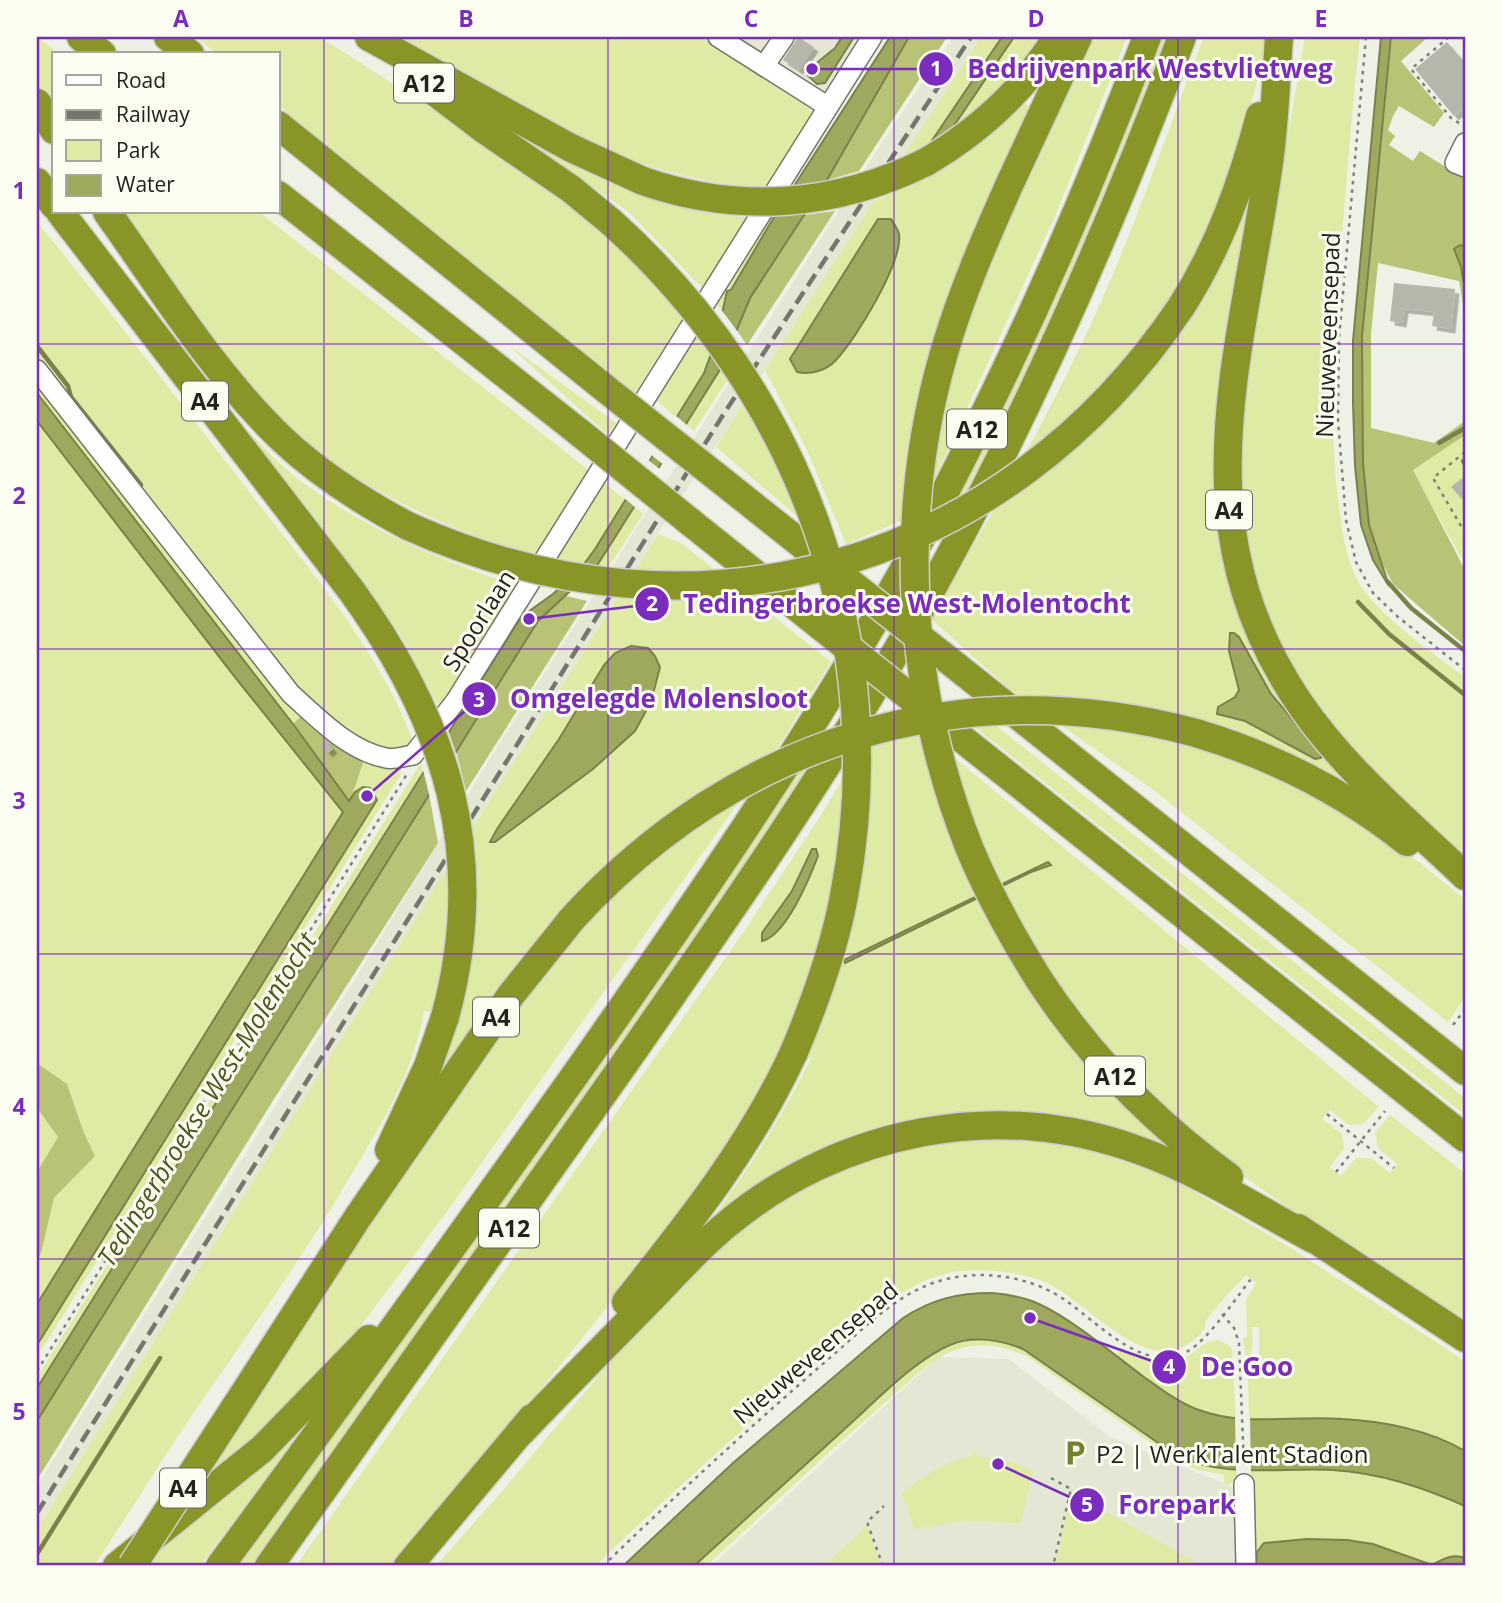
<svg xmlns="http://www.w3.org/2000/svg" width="1502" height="1603" font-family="'Open Sans',sans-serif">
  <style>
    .built { fill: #e3e7d4 }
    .green { fill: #dfeaa5; fill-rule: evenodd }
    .forest { fill: #b8c376 }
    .water { fill: #9fa95d; stroke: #7a814a; stroke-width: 2 }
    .pier { fill: #eef1e5 }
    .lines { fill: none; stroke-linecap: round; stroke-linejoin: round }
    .stream { stroke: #7a814a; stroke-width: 4.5 }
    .building { fill: #b5b7ab; filter: url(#shadow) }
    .minor-casing { stroke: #74766b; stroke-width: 22 }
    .highway-casing { stroke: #cecfce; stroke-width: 31 }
    .path { stroke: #7f8179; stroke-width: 2.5; stroke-dasharray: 3.5 5; stroke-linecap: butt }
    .minor { stroke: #fff; stroke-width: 19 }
    .highway { stroke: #899527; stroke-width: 28 }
    .rail { stroke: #75776f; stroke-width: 4.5; stroke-dasharray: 14 7; stroke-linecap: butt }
    .highway-bridge-casing { stroke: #cecfce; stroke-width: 31; stroke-linecap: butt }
    .highway-bridge { stroke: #899527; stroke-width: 28 }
    .grid { fill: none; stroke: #7b2cbf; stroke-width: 2; stroke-opacity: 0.55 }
    .labels { text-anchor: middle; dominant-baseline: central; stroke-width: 6; stroke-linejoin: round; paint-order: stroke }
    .shield { fill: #fcfef2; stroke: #63655e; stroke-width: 2 }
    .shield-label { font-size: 23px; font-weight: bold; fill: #22231e }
    .street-label { font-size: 24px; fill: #22231e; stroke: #fcfef2 }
    .poi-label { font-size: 24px; fill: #22231e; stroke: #fcfef2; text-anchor: start }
    .water-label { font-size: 26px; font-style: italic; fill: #4f561e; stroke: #fcfef2 }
    .leader { fill: none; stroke: #7b2cbf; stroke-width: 2.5 }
    .callout-dot { fill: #7b2cbf; stroke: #fcfef2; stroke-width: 2.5 }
    .mark-label { font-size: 21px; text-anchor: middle; font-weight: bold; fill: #fff }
    .callout-label { font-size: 26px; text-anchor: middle; font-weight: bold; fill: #7b2cbf; stroke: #fcfef2; stroke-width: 6; stroke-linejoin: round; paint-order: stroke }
    .neatline { fill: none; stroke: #7b2cbf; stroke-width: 2.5 }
    .grid-label { font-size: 23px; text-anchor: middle; font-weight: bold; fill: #7b2cbf }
  </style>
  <defs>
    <filter id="shadow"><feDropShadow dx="4.5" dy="4.5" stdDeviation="0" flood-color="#0004"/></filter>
  </defs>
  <rect width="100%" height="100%" fill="#eef1e5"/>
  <g class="built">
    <path d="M730 37H868L824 101Z"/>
    <path d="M953 37H981L723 435 672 511 461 846 37 1530V1486L360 971 494 752 885 138Z"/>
    <path d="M938 1357 1009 1359 1110 1437 1250 1494 1465 1544V1566H711Z"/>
  </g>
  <g class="green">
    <path d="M37 37 59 54H54V120L37 94Z"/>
    <path d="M196 37H320L451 121 579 213 619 246 683 317 631 399 278 105V54H217Z"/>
    <path d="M401 37H700L809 108 812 115 766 187C633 183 511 106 401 37Z"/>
    <path d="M981 37H1002L929 145 903 157Z"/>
    <path d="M1014 37H1046L1012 82 947 136Z"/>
    <path d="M1091 37H1127L1056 214 929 491 941 410 981 276Z"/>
    <path d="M1156 37H1170L1116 178 975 487 948 501Z"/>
    <path d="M1204 37H1267C1247 130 1221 221 1168 301L1193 317C1223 264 1244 220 1261 162L1224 381 1238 591 1390 814C1329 777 1267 733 1195 719L1217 747 1367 821 1465 899V998L1448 1022 1152 789 1013 692 930 618C984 528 1037 438 1082 343 1130 244 1164 139 1204 37Z"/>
    <path d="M1305 37H1360C1352 107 1347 177 1341 248 1334 332 1328 416 1338 501 1342 528 1345 559 1359 583 1377 614 1435 655 1465 677V857L1363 761 1311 696 1283 650 1271 622 1250 558 1245 530 1240 460 1247 368Z"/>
    <path d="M1025 104 1029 106C970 238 905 374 901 521L846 544 807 450 765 370 874 201 917 183 947 166 989 136ZM878 219 894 262 873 306 835 362 797 372 790 359Z"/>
    <path d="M526 140C597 181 669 211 751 218L706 292 630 213 555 160 525 142Z"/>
    <path d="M120 212H259L591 472 535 557C441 526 357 489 283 422 271 412 261 399 250 387 202 333 162 271 120 212Z"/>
    <path d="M766 218H774L731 290 727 291 723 312 715 302Z"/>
    <path d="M37 222C110 311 180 402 250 493 311 572 379 649 414 744L389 751 365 743 342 729 287 682 37 360Z"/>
    <path d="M697 333 712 354 699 383 677 418 656 400Z"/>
    <path d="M506 343 616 423 608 435Z"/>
    <path d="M721 368 728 379 694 431 686 424Z"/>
    <path d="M37 379 303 714 293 724 37 393Z"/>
    <path d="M743 404 766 443 798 517 716 447Z"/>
    <path d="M38 422 238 681 343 812 37 1304V1260L41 1253 54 1198 95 1156 84 1133 67 1084 37 1063Z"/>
    <path d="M242 425C260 442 277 463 297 478 361 527 438 560 515 585L441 711 400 634 344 559 239 427Z"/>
    <path d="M1465 435V564L1412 470Z"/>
    <path d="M602 481 625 500 588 559 584 564 549 558Z"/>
    <path d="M634 506 643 514 608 568 596 567Z"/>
    <path d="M658 534 681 543 831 662 774 753 448 1210 359 1328 287 1408 246 1449 206 1475 441 1110 581 922 566 905 483 1013 434 1085 458 1016 424 1011C414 1070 384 1120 354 1170 312 1243 264 1311 217 1379 174 1440 135 1504 94 1566H37V1530L461 846ZM637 645 635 731 593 769 495 842H491L559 739 604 665 620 649Z"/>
    <path d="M884 710 951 755 1379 1107 1363 1124 1349 1125 1330 1110 1322 1119 1342 1134 1344 1149 1330 1167 1341 1176 1356 1158H1371L1390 1173 1397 1164 1378 1148 1375 1133 1390 1115 1465 1173V1319L1303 1218 1208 1151 1040 1004C1061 1033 1082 1062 1107 1088 1137 1121 1174 1147 1209 1175L1162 1154 913 1127 694 1244C738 1184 779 1125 811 1058L781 1045C764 1102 720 1156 686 1204 594 1329 492 1447 392 1566H296L743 933 818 820Z"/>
    <path d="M989 720 1465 1098V1115L967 721Z"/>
    <path d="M818 758 577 1111 254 1566H230L795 767Z"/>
    <path d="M363 763 378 767 401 768V774L37 1357V1345L376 800 350 801Z"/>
    <path d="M421 763 423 771 37 1388V1377Z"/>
    <path d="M37 1108 58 1137 37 1172Z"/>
    <path d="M992 1137 1056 1143 1093 1151 1172 1179 1283 1243 1465 1361V1451C1401 1413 1321 1419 1249 1420L1248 1378 1259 1356V1327H1252C1252 1337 1255 1352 1246 1358L1243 1338 1247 1337 1246 1300 1256 1283 1246 1275C1238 1283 1209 1314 1205 1323 1205 1325 1206 1327 1205 1328 1202 1334 1191 1342 1185 1346 1141 1371 1086 1301 1047 1283 1021 1271 977 1267 948 1273 890 1286 827 1354 783 1394 719 1450 656 1507 595 1566H436L504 1489 615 1356 719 1246 750 1222 814 1181 906 1147Z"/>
    <path d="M972 1340 1002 1342 1023 1349 1174 1454 1205 1467 1237 1469 1236 1479 1230 1484 1224 1485V1475L1198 1470 1174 1459 1028 1357C1004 1346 981 1341 956 1350 931 1358 911 1380 892 1397 828 1451 768 1510 706 1566H694C735 1529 776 1491 818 1454 857 1418 920 1348 972 1340Z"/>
    <path d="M1218 1340 1230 1346 1232 1349 1236 1420 1196 1410 1162 1390 1116 1356 1121 1347C1142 1359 1171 1367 1193 1353 1202 1346 1207 1341 1218 1340Z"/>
    <path d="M322 1402 200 1566H147L212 1493Z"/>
    <path d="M976 1451 977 1456 1010 1461 1033 1471 1021 1523 964 1521 914 1529 902 1494C922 1476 946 1461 972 1456V1452Z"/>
    <path d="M1251 1468C1301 1469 1351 1470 1400 1480 1423 1485 1444 1497 1465 1506V1558C1453 1553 1443 1558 1432 1565L1373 1544 1347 1540 1319 1538 1267 1542 1258 1549 1256 1566H1250L1248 1483Z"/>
    <path d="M1072 1493 1088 1502 1203 1566H1055Z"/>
    <path d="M867 1526 881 1566H824L826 1564Z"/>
  </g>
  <g class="forest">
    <path d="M909 37H947L859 171 827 180Z"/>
    <path d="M1392 37H1428L1401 61 1444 113 1434 127 1399 106 1393 116 1388 130 1395 136 1389 145 1413 161 1420 151 1465 179V316L1459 281 1378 263 1371 333V428L1434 443 1465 421V435L1413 470 1465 570V646L1393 584 1380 559 1369 525 1363 463 1362 336Z"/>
    <path d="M835 211 747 345 736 329 750 298 805 215Z"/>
    <path d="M566 596 587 601 466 791 456 750 538 621Z"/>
    <path d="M303 714 363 763 350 801 293 724Z"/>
    <path d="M429 794 438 843 274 1099 37 1480V1421Z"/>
    <path d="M37 1063 67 1084 84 1133 95 1156 54 1198 41 1253 37 1260V1172L58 1137 37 1108Z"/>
  </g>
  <g class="water">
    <path d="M842 37H854L825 83 817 84 807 75 808 70 835 48Z"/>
    <path d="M890 37H909L827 180 750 298 721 368 614 539 596 567 538 621 37 1421V1388L521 617 553 594 581 568 595 549 704 373 716 340 727 291 731 290 774 217Z"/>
    <path d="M1002 37H1014L947 136 929 145Z"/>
    <path d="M1381 37H1391L1362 336 1363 463 1369 525 1389 586 1373 560 1361 525 1355 466 1353 403V341Z"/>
    <path d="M878 219H891C893 223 898 229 899 234 903 262 856 339 836 360 826 371 810 375 797 372L790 359Z"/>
    <path d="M1460 245 1465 247V291L1461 267 1454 249Z"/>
    <path d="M37 393 293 724 349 801 355 792 363 787 370 788 377 800 37 1345V1304L343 812 238 681 37 421Z"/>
    <path d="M1230 633H1234L1239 637 1271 694 1321 753V758L1315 759 1245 721 1217 714 1218 707 1235 697 1239 690 1229 651Z"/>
    <path d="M631 646 648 648 655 656 660 667 651 702 635 731 593 769 495 842H490L497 829 559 739 604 665 615 653Z"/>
    <path d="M812 849H816L818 856C810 877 786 936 762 941V933L792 891Z"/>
    <path d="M1048 862 1051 865 1031 872 845 963 844 960Z"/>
    <path d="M992 1293C1004 1294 1017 1296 1029 1300 1064 1312 1113 1354 1144 1377 1161 1389 1179 1403 1199 1410 1245 1427 1293 1415 1342 1419 1382 1421 1430 1430 1465 1451V1506C1422 1487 1380 1473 1332 1470 1280 1467 1222 1479 1174 1454L1023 1349C1001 1340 973 1335 950 1345 916 1359 877 1400 849 1425 797 1472 746 1519 694 1566H623L733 1463 903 1318C932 1299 958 1293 992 1293Z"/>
    <path d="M1307 1539 1347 1540 1373 1544 1432 1565C1443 1559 1453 1553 1465 1558V1566H1256L1257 1552 1264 1543Z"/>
  </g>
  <g class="pier">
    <path d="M720 308 738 332 723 371 718 320Z"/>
    <path d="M675 415 688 426 664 465 650 454Z"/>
    <path d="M647 459 661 470 637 509 623 497Z"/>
    <path d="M447 727 457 756 430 798 422 766Z"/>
    <path d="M1235 1416H1250L1251 1472H1236Z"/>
  </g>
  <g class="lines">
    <g class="stream">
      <path d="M37 346 68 386 71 397 141 485"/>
      <path d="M1439 443 1465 428"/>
      <path d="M1463 461 1465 464"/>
      <path d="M1387 581 1411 608 1465 651"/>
      <path d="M1358 602 1389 634 1465 695"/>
      <path d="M37 1554 160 1358"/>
    </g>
  </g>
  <g class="building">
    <path d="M798 37 814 47 799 70 783 60Z"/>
    <path d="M1447 42 1465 63V107L1454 116 1415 69Z"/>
    <path d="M1394 283 1455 289 1451 329 1432 326 1434 312 1404 309 1402 323 1390 321Z"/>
    <path d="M1462 478 1465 482V498L1463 500 1451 487Z"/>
    <path d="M326 740 333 749 328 753 321 745Z"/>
  </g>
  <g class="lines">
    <g class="minor-casing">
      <g id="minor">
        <path d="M718 37 827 106"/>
        <path d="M764 66 784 37"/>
        <path d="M1465 143 1455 163 1465 167"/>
        <path d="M37 370 291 694C318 718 349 751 386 758 394 760 404 756 413 755L455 702 872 37"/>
        <path d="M1244 1484 1246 1566"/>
      </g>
    </g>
    <g class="highway-casing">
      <g id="highway">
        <path d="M81 37 102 54"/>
        <path d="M168 37 190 54"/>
        <path d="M369 37 571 148 643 181"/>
        <path d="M1279 37C1276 79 1275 121 1269 163 1242 356 1178 521 1298 701 1343 768 1407 821 1465 876"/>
        <path d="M422 82 485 130 571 189 611 222"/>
        <path d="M37 103 54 130"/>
        <path d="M278 125 607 390"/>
        <path d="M926 162C979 131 1024 90 1057 37"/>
        <path d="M1011 181 1078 37"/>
        <path d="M37 182 54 205"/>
        <path d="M278 195 580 433"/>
        <path d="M60 212 351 590"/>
        <path d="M107 212C162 289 213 373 282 439 319 474 363 502 408 526"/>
        <path d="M1181 307C1219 248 1242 183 1260 116"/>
        <path d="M717 477 839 574"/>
        <path d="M689 521 823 628"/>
        <path d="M942 655 1465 1071"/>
        <path d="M922 707 1465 1138"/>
        <path d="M1196 733C1273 756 1344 792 1407 842"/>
        <path d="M1038 978C1088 1055 1155 1123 1229 1177"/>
        <path d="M389 1150 428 1066 445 1017"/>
        <path d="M1298 1228 1465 1338"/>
        <path d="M626 1302C689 1223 752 1144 794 1052"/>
        <path d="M234 1409 358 1217 476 1046 511 995 572 919"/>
        <path d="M521 1432C564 1387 608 1343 651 1299 675 1274 699 1247 726 1225 839 1130 998 1098 1138 1150 1200 1172 1256 1208 1313 1239"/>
        <path d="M117 1566 262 1449 369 1339"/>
        <path d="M220 1566C345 1397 468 1226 590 1054 702 894 813 733 908 562 1000 393 1079 217 1147 37"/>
        <path d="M269 1566C389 1398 508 1229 627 1060 723 922 819 785 903 640 1014 447 1104 245 1182 37"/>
        <path d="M408 1566 532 1418"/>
      </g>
    </g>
    <g class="path">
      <path d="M1366 37 1339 338 1338 420 1346 520 1356 562 1373 593 1398 617 1465 670"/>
      <path d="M1449 37 1411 69 1451 118 1462 125"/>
      <path d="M1465 452 1433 478 1465 533"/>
      <path d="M1453 1025 1465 1009"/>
      <path d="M1327 1114 1394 1168"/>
      <path d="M1336 1172 1385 1111"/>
      <path d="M1222 1314 1234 1328 1239 1343 1244 1467"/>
      <path d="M37 1371 407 774"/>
      <path d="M1051 1478 1071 1489 1053 1566"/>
      <path d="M603 1566C675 1496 749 1428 825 1362 859 1333 893 1296 936 1282 973 1270 1016 1274 1050 1291 1089 1310 1140 1379 1188 1351 1209 1339 1235 1299 1251 1279"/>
      <path d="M883 1566 867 1522 884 1506"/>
    </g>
    <use href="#minor" class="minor"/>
    <use href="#highway" class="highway"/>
    <path class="rail" d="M37 1513 723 415 971 37"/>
    <g class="highway-bridge-casing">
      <g id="highway-bridge">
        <path d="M643 181C738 214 836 207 926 162"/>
        <path d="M1011 181C986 237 961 294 944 353 897 515 907 690 969 847 988 893 1012 936 1038 978"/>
        <path d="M611 222C801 393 893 642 844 896 834 950 815 1002 794 1052"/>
        <path d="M607 390 717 477"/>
        <path d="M580 433 689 521"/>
        <path d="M408 526C696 656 1005 569 1181 307"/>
        <path d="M849 582 942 655"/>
        <path d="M351 590C447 722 489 856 445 1017"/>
        <path d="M823 628 915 701"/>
        <path d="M572 919C736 740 961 670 1196 733"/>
        <path d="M132 1566 234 1409"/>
      </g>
    </g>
    <use href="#highway-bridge" class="highway-bridge"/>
  </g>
  <path class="grid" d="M324 37V1566M608 37V1566M894 37V1566M1178 37V1566M37 344H1465M37 649H1465M37 954H1465M37 1259H1465"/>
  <defs>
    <g id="parking-bare" transform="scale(2.1)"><path d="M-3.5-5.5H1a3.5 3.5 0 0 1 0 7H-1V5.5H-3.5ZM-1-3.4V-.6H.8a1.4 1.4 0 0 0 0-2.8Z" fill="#77812d" stroke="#fcfef2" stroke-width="2.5" paint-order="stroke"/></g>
  </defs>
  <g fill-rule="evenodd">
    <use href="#parking-bare" x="1075" y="1453"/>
  </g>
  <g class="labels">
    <g class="shield">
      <rect x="394" y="63.5" width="60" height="39" rx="5"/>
      <rect x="182" y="381.5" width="46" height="39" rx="5"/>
      <rect x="947" y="409.5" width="60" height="39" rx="5"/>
      <rect x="1206" y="490.5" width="46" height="39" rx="5"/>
      <rect x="473" y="997.5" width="46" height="39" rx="5"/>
      <rect x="1085" y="1056.5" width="60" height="39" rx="5"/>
      <rect x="479" y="1208.5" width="60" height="39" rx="5"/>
      <rect x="160" y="1468.5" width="46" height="39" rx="5"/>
    </g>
    <g class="shield-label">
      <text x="424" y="83">A12</text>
      <text x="205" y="401">A4</text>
      <text x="977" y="429">A12</text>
      <text x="1229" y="510">A4</text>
      <text x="496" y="1017">A4</text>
      <text x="1115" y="1076">A12</text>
      <text x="509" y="1228">A12</text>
      <text x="183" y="1488">A4</text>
    </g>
    <g class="street-label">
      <text transform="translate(1327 335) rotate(-88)">Nieuweveensepad</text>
      <text transform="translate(478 620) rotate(-58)">Spoorlaan</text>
      <text transform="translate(815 1352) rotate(-40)">Nieuweveensepad</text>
    </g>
    <g class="poi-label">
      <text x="1096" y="1453">P2 | WerkTalent Stadion</text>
    </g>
    <g class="water-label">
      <text transform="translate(206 1099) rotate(-58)">Tedingerbroekse West-Molentocht</text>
    </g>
  </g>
  <path class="leader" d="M812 69L936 69M529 619L652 604M367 796L479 699M1030 1318L1169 1367M998 1464L1087 1505"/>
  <g class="callout-dot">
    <circle cx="812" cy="69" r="7"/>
    <circle cx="529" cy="619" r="7"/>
    <circle cx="367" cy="796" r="7"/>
    <circle cx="1030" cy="1318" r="7"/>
    <circle cx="998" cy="1464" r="7"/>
    <circle cx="936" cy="69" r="18"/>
    <circle cx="652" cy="604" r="18"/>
    <circle cx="479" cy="699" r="18"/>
    <circle cx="1169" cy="1367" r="18"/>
    <circle cx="1087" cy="1505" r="18"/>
  </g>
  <g class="mark-label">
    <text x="936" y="76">1</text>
    <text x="652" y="611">2</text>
    <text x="479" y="707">3</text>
    <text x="1169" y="1374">4</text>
    <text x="1087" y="1512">5</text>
  </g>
  <g class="callout-label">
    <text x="1150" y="78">Bedrijvenpark Westvlietweg</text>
    <text x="907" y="613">Tedingerbroekse West-Molentocht</text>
    <text x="659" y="708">Omgelegde Molensloot</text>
    <text x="1247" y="1376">De Goo</text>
    <text x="1177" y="1514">Forepark</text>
  </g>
  <rect width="1502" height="1603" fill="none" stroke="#fcfef2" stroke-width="77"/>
  <rect x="52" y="52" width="228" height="161" fill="#fcfef2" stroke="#a5a69d" stroke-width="2"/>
  <rect x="66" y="75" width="35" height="10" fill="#ffffff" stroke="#a5a69d" stroke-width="2"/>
  <text x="116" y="88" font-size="21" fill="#22231e">Road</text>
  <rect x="66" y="110" width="35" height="10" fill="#75776f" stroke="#a5a69d" stroke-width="2"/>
  <text x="116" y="122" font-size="21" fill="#22231e">Railway</text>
  <rect x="66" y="140" width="35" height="21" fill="#dfeaa5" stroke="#a5a69d" stroke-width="2"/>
  <text x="116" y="158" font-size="21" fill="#22231e">Park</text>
  <rect x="66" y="175" width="35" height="21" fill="#9fa95d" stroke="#a5a69d" stroke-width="2"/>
  <text x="116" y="192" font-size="21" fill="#22231e">Water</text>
  <rect x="38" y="38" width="1426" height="1526" class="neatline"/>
  <g class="grid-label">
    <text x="181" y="27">A</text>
    <text x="466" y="27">B</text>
    <text x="751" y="27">C</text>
    <text x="1036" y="27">D</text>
    <text x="1321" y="27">E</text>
    <text x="19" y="199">1</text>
    <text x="19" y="504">2</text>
    <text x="19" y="809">3</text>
    <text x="19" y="1115">4</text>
    <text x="19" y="1420">5</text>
  </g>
</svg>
